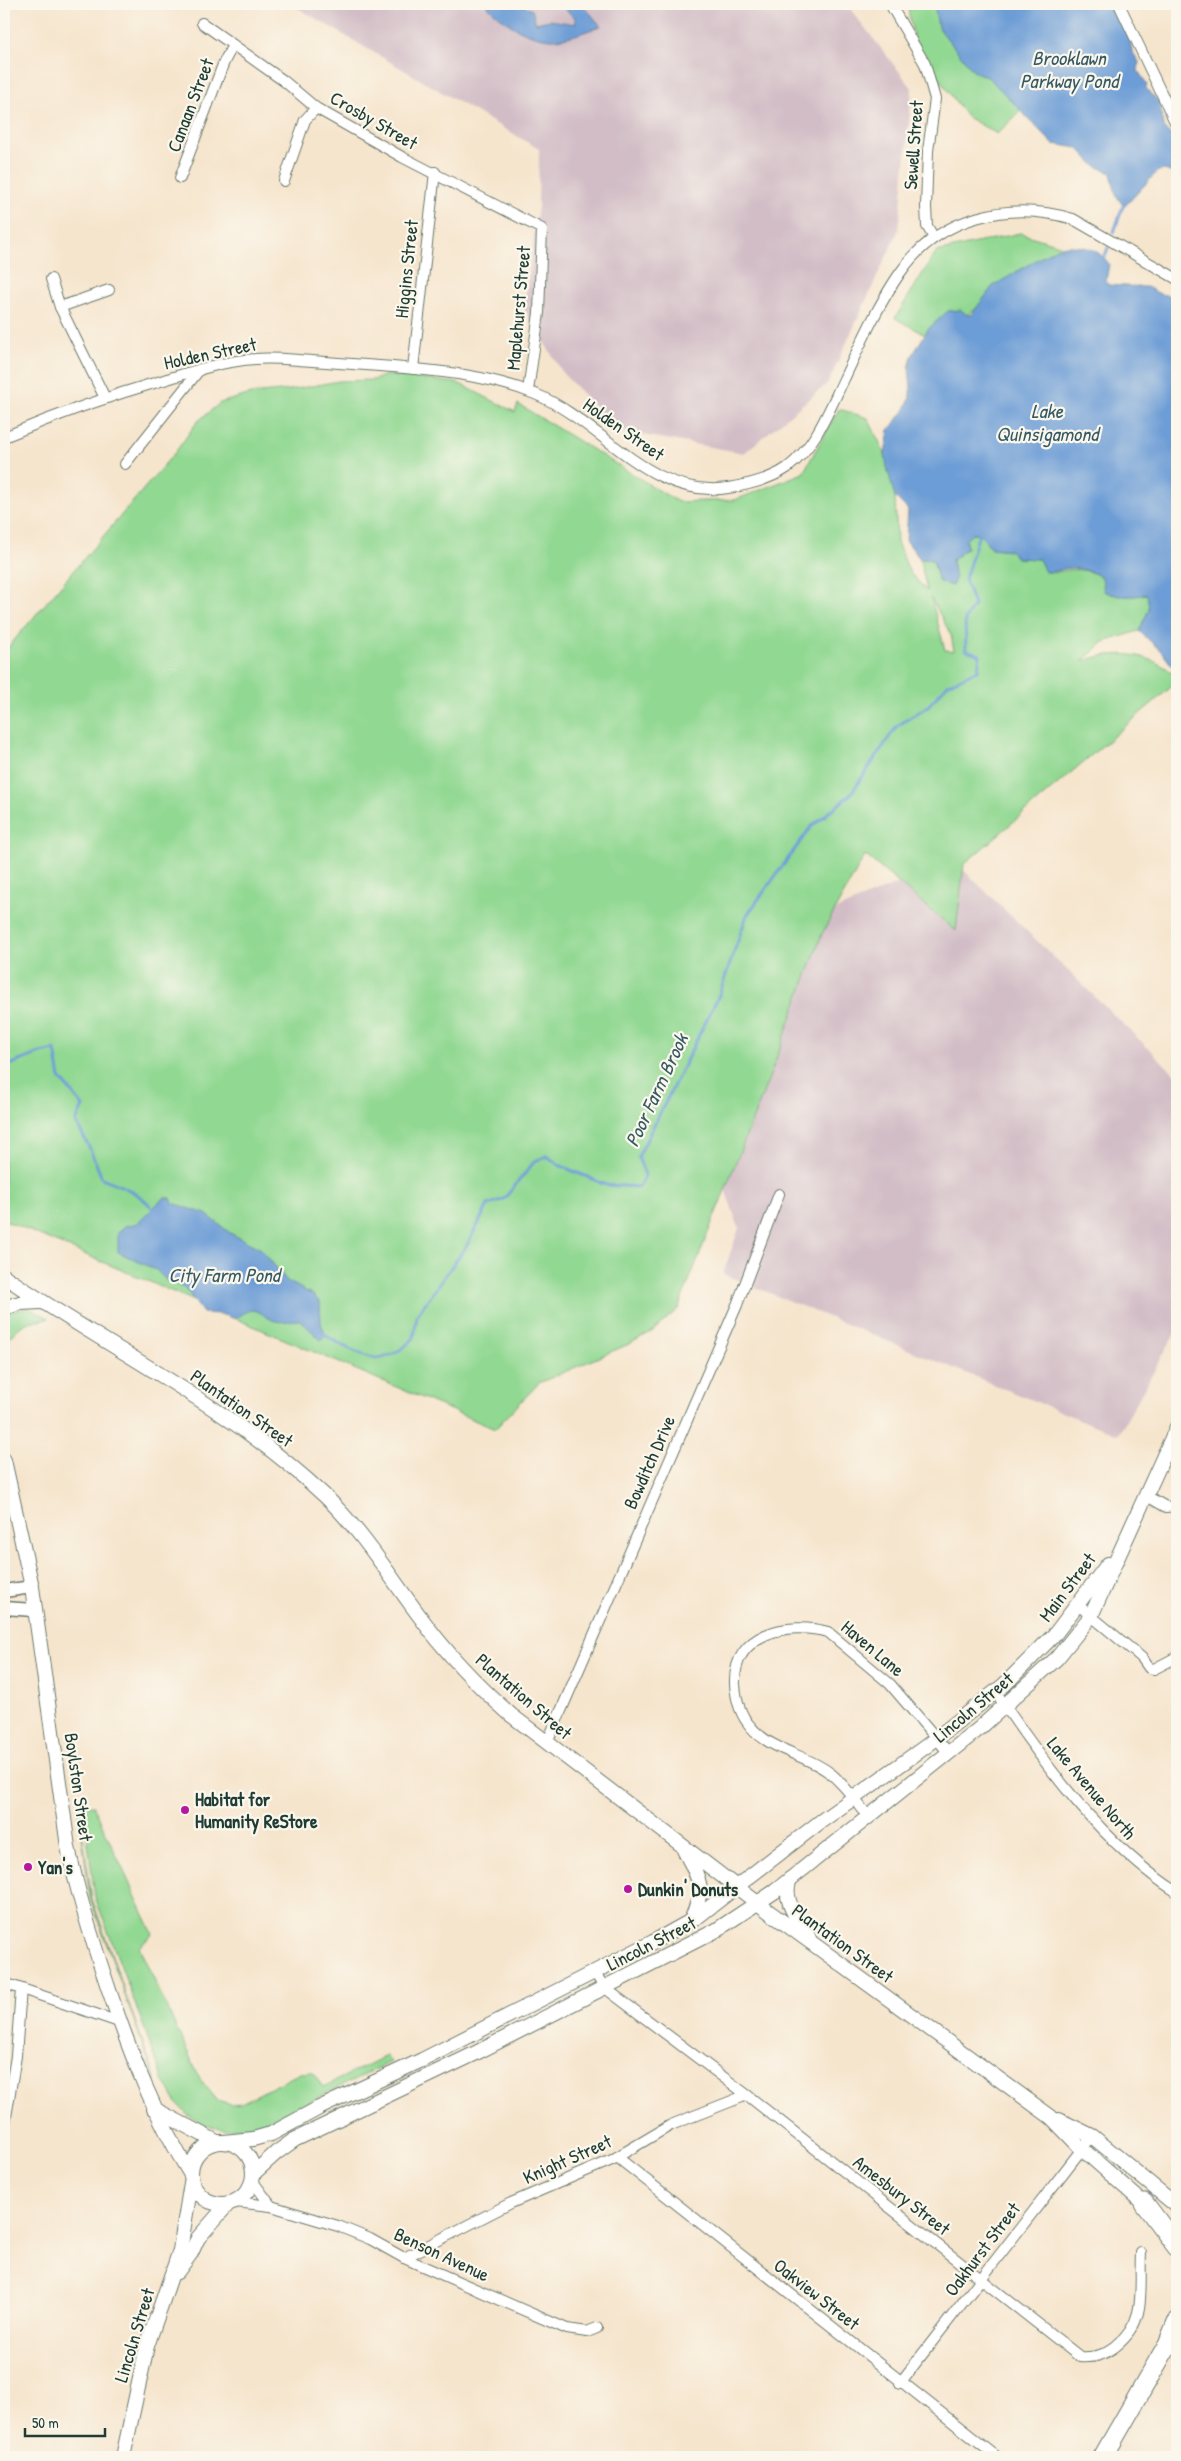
<svg xmlns="http://www.w3.org/2000/svg" width="1181" height="2461" font-family="'Patrick Hand',sans-serif">
  <style>
    .industrial { fill: #d2bdc6 }
    .green { fill: #91d892; stroke: #588a63; fill-rule: evenodd }
    .water { fill: #6d9dd6; stroke: #466d85 }
    .lines { fill: none; stroke-linecap: round; stroke-linejoin: round }
    .stream { stroke: #6d9dd6; stroke-width: 3 }
    .minor-casing { stroke: #6a786a; stroke-width: 12 }
    .tertiary-casing { stroke: #6a786a; stroke-width: 15 }
    .secondary-casing { stroke: #6a786a; stroke-width: 16 }
    .motorway-casing { stroke: #6a786a; stroke-width: 21 }
    .minor { stroke: #fff; stroke-width: 10 }
    .tertiary { stroke: #fff; stroke-width: 12 }
    .secondary { stroke: #fff; stroke-width: 14 }
    .motorway { stroke: #fff; stroke-width: 19 }
    .poi-dot { fill: #b5179e; stroke: #fbf7ec; stroke-width: 2 }
    .labels { text-anchor: middle; dominant-baseline: central; stroke-width: 4.5; stroke-linejoin: round; paint-order: stroke }
    .street-label { font-size: 19px; fill: #1f3d34; stroke: #fbf7ec }
    .poi-label { font-size: 19px; font-weight: bold; fill: #1f3d34; stroke: #fbf7ec; text-anchor: start }
    .water-label { font-size: 20px; font-style: italic; fill: #365a65; stroke: #fbf7ec }
  </style>
  <rect width="100%" height="100%" fill="#fbf7ec"/>
  <filter id="ink" filterUnits="userSpaceOnUse"><feTurbulence type="fractalNoise" baseFrequency=".02" numOctaves="2"/><feDisplacementMap in="SourceGraphic" scale="10" xChannelSelector="R" yChannelSelector="G"/><feConvolveMatrix kernelMatrix="1 2 1 2 8 2 1 2 1" color-interpolation-filters="sRGB"/></filter>
  <filter id="wash" filterUnits="userSpaceOnUse"><feTurbulence type="fractalNoise" baseFrequency=".0096" numOctaves="4" result="noise"/><feDisplacementMap in="SourceGraphic" scale="20" xChannelSelector="R" yChannelSelector="G"/><feGaussianBlur stdDeviation="1.12" result="paint"/><feColorMatrix in="noise" values="0 0 0 0 0 0 0 0 0 0 0 0 0 0 0 0 0 1.4 0 .05"/><feComposite in="paint" operator="in"/></filter>
  <g filter="url(#wash)">
    <rect width="100%" height="100%" fill="#f6e5cd"/>
    <g class="industrial">
      <path d="M291 4 847 5 912 88 899 229 828 383 744 453 620 431 564 375 524 309 538 207 539 149Z"/>
      <path d="M953 860 1177 1076V1330L1118 1435 723 1274 739 1228 714 1159 831 912Z"/>
    </g>
    <g class="green">
      <path d="M907 4H963L1029 103 997 134 967 117 915 46Z"/>
      <path d="M1020 233 1069 248 931 338 895 318 936 252Z"/>
      <path d="M387 375 458 383 515 412 518 404 678 502 735 500 803 473 839 409 868 418 894 473 897 542 910 573 927 591 920 559 933 560 939 582 955 579 952 560 967 548 966 540 973 533 980 534 991 548 1010 550 1017 558 1039 559 1054 573C1071 568 1086 568 1102 577L1104 591 1148 594 1149 609 1139 631 1104 642 1082 661C1116 650 1150 651 1177 677V682L964 864 956 931 865 855 822 934 771 1073 678 1309 653 1331 629 1344 539 1383 495 1429 4 1220V652L177 450 197 422 220 403 251 394 290 390 339 381 373 380ZM931 598 951 635 954 651 945 650Z"/>
      <path d="M28 1308 49 1318C42 1322 36 1320 29 1322 18 1326 9 1337 4 1347V1313Z"/>
      <path d="M78 1805 92 1899 156 2081 90 1898Z"/>
      <path d="M93 1805 153 1934 139 1947 200 2079 217 2100 231 2104 241 2103 300 2073 312 2072 323 2087 386 2056 391 2062 263 2124 226 2130 204 2125 188 2115 177 2104 164 2081 95 1897 83 1806Z"/>
    </g>
    <g class="water">
      <path d="M486 4H518L532 10 536 23 550 20 576 24 575 18 560 4H582L601 26C586 31 566 40 551 39 525 37 502 22 486 4Z"/>
      <path d="M934 4H1114L1128 27 1132 51 1139 62 1138 71 1147 84 1146 88 1159 102 1164 128 1177 141V175L1165 170 1158 171 1124 207 1116 195 1111 173 1094 165 1078 148 1053 144 989 78 973 71 938 27Z"/>
      <path d="M1066 246C1085 246 1098 248 1109 264L1106 281 1108 285 1147 287 1160 294 1177 297V672L1161 651 1139 631 1149 609 1147 594C1135 597 1116 598 1104 591L1102 577C1093 572 1079 567 1069 568 1060 569 1054 573 1045 572L1039 559 1017 558 1010 550 991 548 980 534 973 533 966 540 967 548 952 560 955 579 952 586 939 582 933 560 920 559 906 540 908 510 895 497 887 467 885 455 889 430 904 411 909 401 911 388 909 368 912 356 928 329 948 311 961 310 967 315H971L993 286 1056 248Z"/>
      <path d="M163 1198H171L173 1203 206 1214 230 1233 261 1249 287 1281 313 1295 320 1302 321 1323 326 1336 321 1340 300 1320C293 1320 282 1323 275 1321 258 1315 257 1301 236 1319L220 1314 203 1313 185 1288 166 1280 156 1270 118 1252V1232L125 1226 138 1223Z"/>
    </g>
    <g class="lines">
      <g class="stream">
        <path d="M1114 232 1124 203"/>
        <path d="M1103 261 1108 248"/>
        <path d="M4 1067 40 1053 55 1050 60 1078 83 1106 76 1122 89 1147 102 1178C121 1186 144 1194 155 1212"/>
        <path d="M324 1334C335 1342 367 1360 381 1358 394 1356 405 1347 414 1338L417 1315 467 1245 488 1205 504 1199 535 1161 547 1156 559 1165 606 1185 639 1187 645 1175 638 1157 719 995 747 915 811 827 850 795 897 726 928 706 948 684 978 670 980 655 966 650 965 619 974 605 965 579 978 537 981 532"/>
      </g>
    </g>
  </g>
  <g filter="url(#ink)">
    <g class="lines">
      <g class="minor-casing">
        <g id="minor">
          <path d="M890 4 925 64 935 99 928 151 926 207 927 226 934 238"/>
          <path d="M1119 4 1177 126"/>
          <path d="M202 23 284 81 316 108 402 157 542 229 539 313 528 391"/>
          <path d="M180 178 224 62 233 45"/>
          <path d="M284 181 305 120 316 108"/>
          <path d="M51 279 60 307 105 398"/>
          <path d="M60 307 109 290"/>
          <path d="M413 369 435 172"/>
          <path d="M4 437C56 415 109 396 164 380 194 371 224 361 255 359 274 357 293 360 312 361 339 363 366 365 393 367 441 371 491 376 535 394 600 420 650 500 728 488 747 485 771 479 787 468 816 446 829 410 844 379 861 343 878 305 900 273 939 216 1010 200 1073 219L1177 279"/>
          <path d="M125 464 200 369"/>
          <path d="M1145 1495 1166 1507 1177 1506"/>
          <path d="M1078 1605 1142 1658 1149 1668 1154 1669 1177 1657"/>
          <path d="M995 1691C1043 1763 1104 1846 1177 1892"/>
          <path d="M547 1743 737 1305 779 1194"/>
          <path d="M868 1816C856 1801 844 1784 830 1773 806 1754 771 1751 751 1727 740 1715 736 1700 735 1684 733 1633 788 1621 828 1632L890 1684 948 1752"/>
          <path d="M594 1972 605 1988 747 2095 1080 2357C1095 2358 1104 2355 1116 2346 1148 2321 1139 2288 1141 2253"/>
          <path d="M4 1983 119 2022"/>
          <path d="M4 2129 16 2056 21 1989"/>
          <path d="M617 2157 997 2457"/>
          <path d="M235 2202 271 2206 252 2180"/>
          <path d="M271 2206 338 2226 370 2239 404 2258 567 2329 587 2332 597 2328"/>
          <path d="M404 2258 511 2203 612 2160 671 2125 747 2095"/>
          <path d="M900 2383 1092 2136"/>
        </g>
      </g>
      <g class="tertiary-casing">
        <g id="tertiary">
          <path d="M4 1591 32 1587"/>
          <path d="M4 1608 34 1610"/>
        </g>
      </g>
      <g class="secondary-casing">
        <g id="secondary">
          <path d="M4 1276C111 1350 230 1406 325 1496 363 1532 390 1577 421 1618 447 1654 478 1686 511 1715L772 1914 1051 2117 1081 2148 1150 2209"/>
          <path d="M4 1308 20 1303 41 1302"/>
          <path d="M4 1460 32 1587 68 1847C78 1896 93 1943 109 1990 131 2055 155 2117 191 2175"/>
          <path d="M684 1850C700 1880 706 1887 691 1920"/>
          <path d="M790 1879C781 1900 799 1921 809 1938"/>
          <path d="M154 2109 217 2142"/>
          <path d="M1059 2120 1092 2136 1177 2206"/>
          <circle cx="222" cy="2173" r="31"/>
          <path d="M224 2142 253 2139 271 2134 319 2108 422 2060 653 1942 696 1918 820 1822 925 1747 1004 1685 1055 1634 1108 1564"/>
          <path d="M254 2173 276 2153 294 2140 472 2055 715 1931 774 1892 980 1728 1057 1658 1091 1616 1177 1427"/>
          <path d="M177 2272 191 2253 198 2238 228 2204"/>
          <path d="M123 2457 147 2346 180 2250 191 2183"/>
        </g>
      </g>
      <g class="motorway-casing">
        <g id="motorway">
          <path d="M1144 2203 1177 2247"/>
          <path d="M1103 2457 1168 2344 1177 2322"/>
        </g>
      </g>
      <use href="#minor" class="minor"/>
      <use href="#tertiary" class="tertiary"/>
      <use href="#secondary" class="secondary"/>
      <use href="#motorway" class="motorway"/>
    </g>
  </g>
  <g class="poi-dot">
    <circle cx="185" cy="1810" r="5"/>
    <circle cx="28" cy="1867" r="5"/>
    <circle cx="628" cy="1889" r="5"/>
  </g>
  <g class="labels">
    <g class="street-label">
      <text transform="translate(190 105) rotate(-69)">Canaan Street</text>
      <text transform="translate(374 120) rotate(30)">Crosby Street</text>
      <text transform="translate(913 145) rotate(-86)">Sewell Street</text>
      <text transform="translate(406 269) rotate(-84)">Higgins Street</text>
      <text transform="translate(518 308) rotate(-85)">Maplehurst Street</text>
      <text transform="translate(210 353) rotate(-12)">Holden Street</text>
      <text transform="translate(624 429) rotate(35)">Holden Street</text>
      <text transform="translate(242 1408) rotate(35)">Plantation Street</text>
      <text transform="translate(649 1462) rotate(-66)">Bowditch Drive</text>
      <text transform="translate(1067 1587) rotate(-53)">Main Street</text>
      <text transform="translate(873 1648) rotate(40)">Haven Lane</text>
      <text transform="translate(524 1696) rotate(41)">Plantation Street</text>
      <text transform="translate(973 1707) rotate(-40)">Lincoln Street</text>
      <text transform="translate(79 1787) rotate(82)">Boylston Street</text>
      <text transform="translate(1092 1788) rotate(50)">Lake Avenue North</text>
      <text transform="translate(651 1943) rotate(-27)">Lincoln Street</text>
      <text transform="translate(843 1943) rotate(36)">Plantation Street</text>
      <text transform="translate(567 2159) rotate(-24)">Knight Street</text>
      <text transform="translate(902 2195) rotate(38)">Amesbury Street</text>
      <text transform="translate(982 2249) rotate(-53)">Oakhurst Street</text>
      <text transform="translate(442 2254) rotate(25)">Benson Avenue</text>
      <text transform="translate(817 2294) rotate(38)">Oakview Street</text>
      <text transform="translate(134 2335) rotate(-73)">Lincoln Street</text>
    </g>
    <g class="poi-label">
      <text x="195" y="1799">Habitat for<tspan x="195" dy="22">Humanity ReStore</tspan></text>
      <text x="38" y="1867">Yan's</text>
      <text x="638" y="1889">Dunkin' Donuts</text>
    </g>
    <g class="water-label">
      <text x="1069" y="57">Brooklawn<tspan x="1069" dy="23">Parkway Pond</tspan></text>
      <text x="1047" y="410">Lake<tspan x="1047" dy="23">Quinsigamond</tspan></text>
      <text transform="translate(656 1090) rotate(-65)">Poor Farm Brook</text>
      <text x="224" y="1274">City Farm Pond</text>
    </g>
  </g>
  <rect width="1181" height="2461" fill="none" stroke="#fbf7ec" stroke-width="20"/>
  <path d="M25 2428v8h80v-8" fill="none" stroke="#1f3d34" stroke-width="2.5"/>
  <text x="32" y="2428" font-size="15" fill="#1f3d34" stroke="#fbf7ec" stroke-width="4" paint-order="stroke">50 m</text>
</svg>
